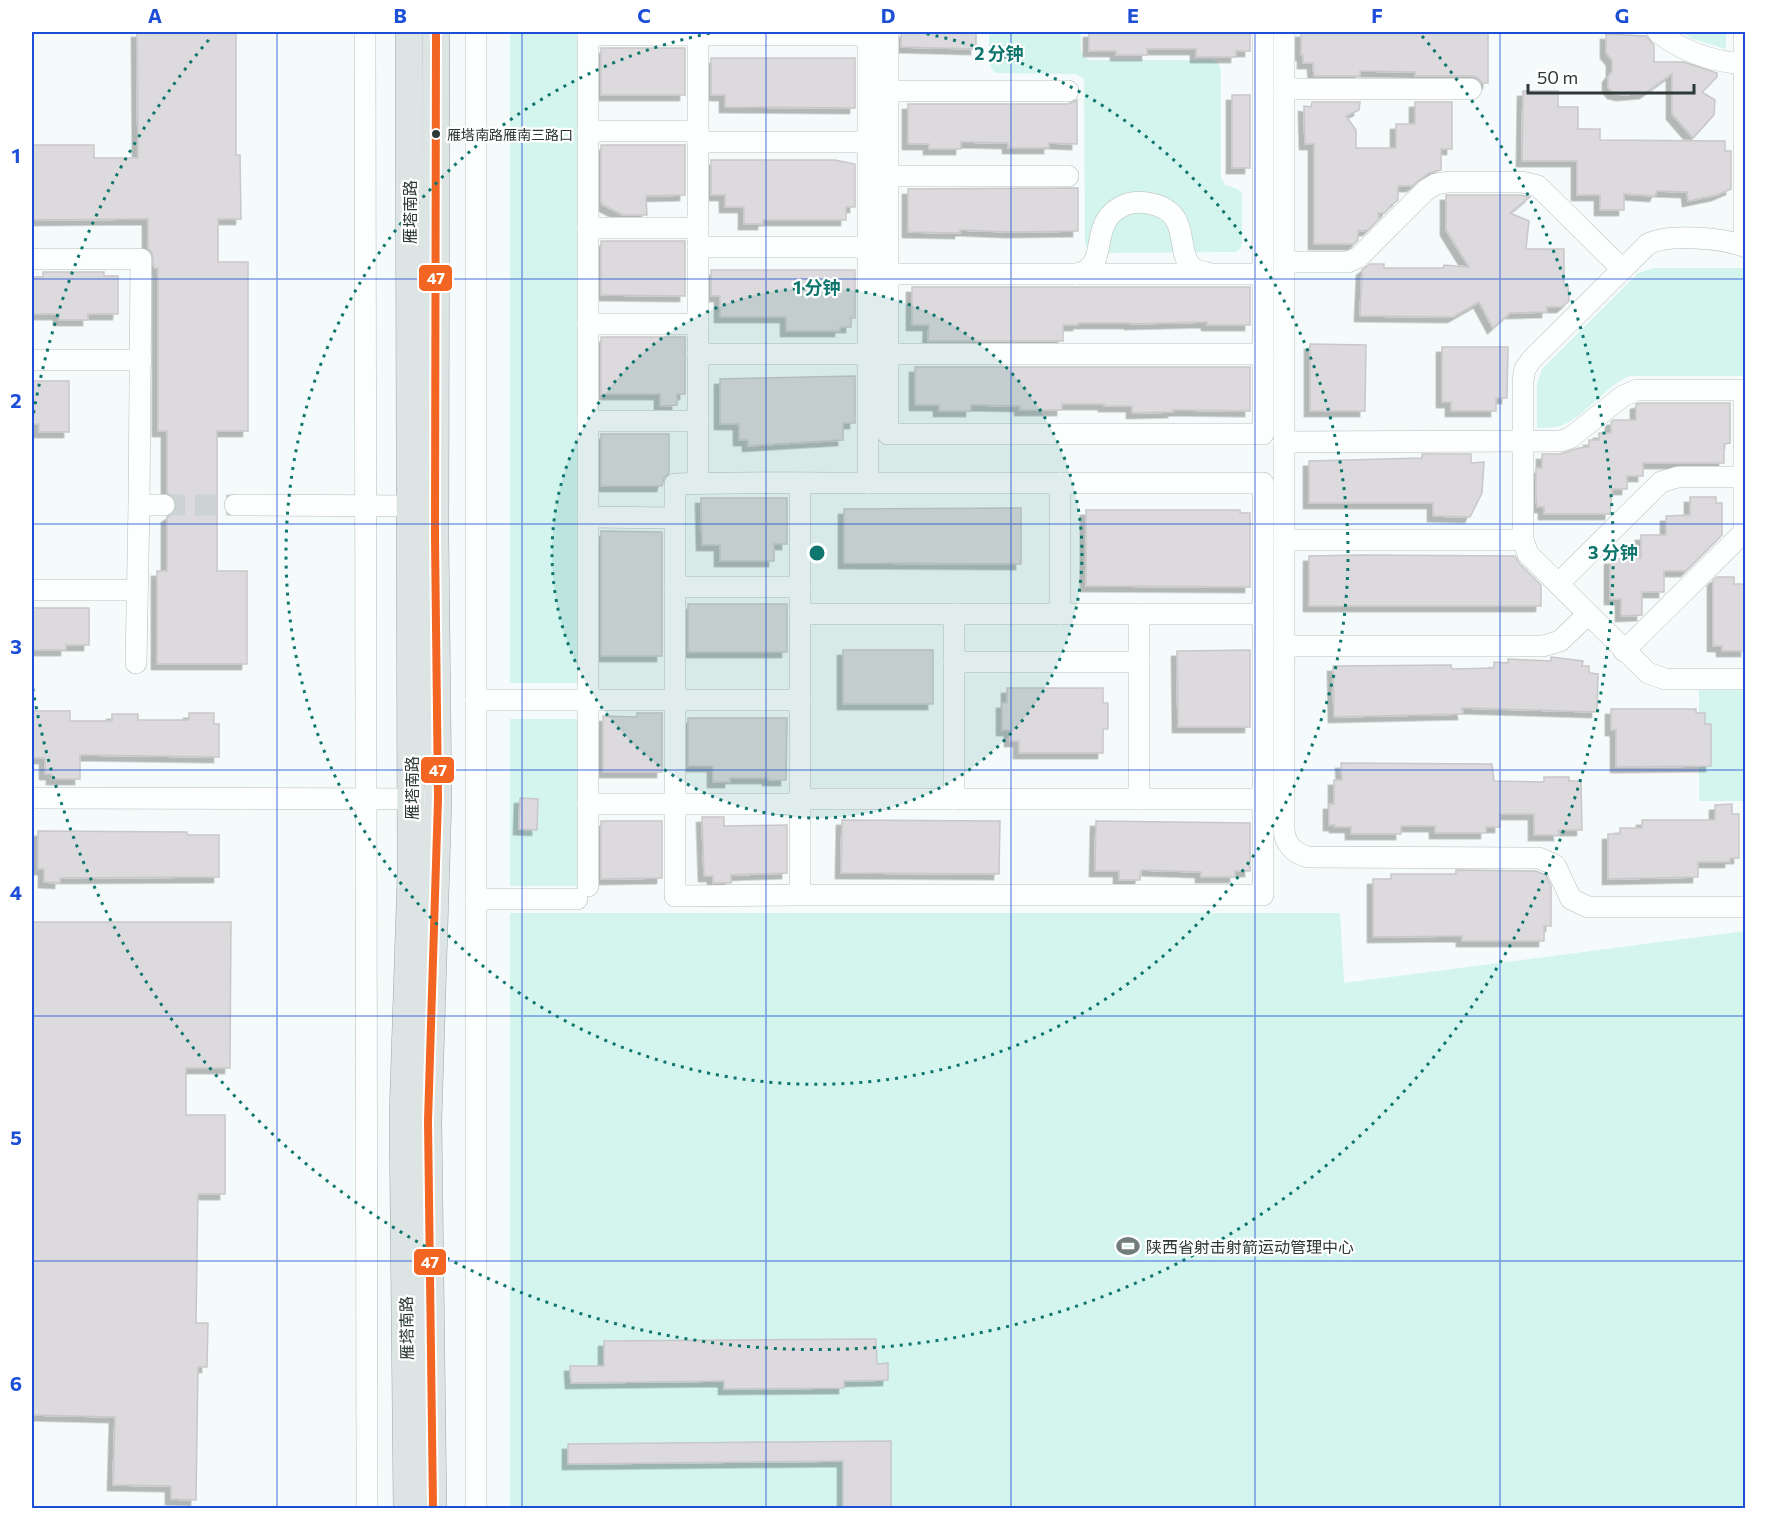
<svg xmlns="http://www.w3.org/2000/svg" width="1777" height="1540" font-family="Commissioner,'Noto Sans SC',sans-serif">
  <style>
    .green { fill: #d3f5ee }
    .building { fill: #dcdadc; stroke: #c9c7c9; stroke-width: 1.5; filter: url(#shadow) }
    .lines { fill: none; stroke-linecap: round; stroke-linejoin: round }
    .minor-tunnel { stroke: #ccd4d3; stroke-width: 21; stroke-dasharray: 21 10; stroke-linecap: butt }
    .minor-casing { stroke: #b5bebc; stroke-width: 22 }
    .major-casing { stroke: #98a9a6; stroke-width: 28 }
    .minor { stroke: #fdfefe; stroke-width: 21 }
    .major { stroke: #dce5e3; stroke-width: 27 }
    .bus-1-casing { stroke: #fff; stroke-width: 12 }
    .bus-1 { stroke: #f26522; stroke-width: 8 }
    .grid { fill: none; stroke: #1d4ed8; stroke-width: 1.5; stroke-opacity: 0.55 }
    .ring { fill: none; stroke: #0f766e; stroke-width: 3; stroke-dasharray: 3 6 }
    .bus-dot { fill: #2c3936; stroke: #fff; stroke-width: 2 }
    .labels { text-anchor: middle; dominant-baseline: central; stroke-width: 4.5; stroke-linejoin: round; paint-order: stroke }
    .bus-label { font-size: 14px; fill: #2c3936; stroke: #fff; text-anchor: start }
    .street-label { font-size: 16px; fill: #2c3936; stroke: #fff }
    .poi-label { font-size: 16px; fill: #2c3936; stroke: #fff; text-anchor: start }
    .centre { fill: #0f766e; stroke: #fff; stroke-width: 3 }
    .ring-label { font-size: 18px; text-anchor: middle; font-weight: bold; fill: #0f766e; stroke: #fff; stroke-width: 4.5; stroke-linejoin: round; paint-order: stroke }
    .line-badge { stroke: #fff; stroke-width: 2 }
    .badge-label { font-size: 16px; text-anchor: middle; font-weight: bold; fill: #fff }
    .neatline { fill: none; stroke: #1d4ed8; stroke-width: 2 }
    .grid-label { font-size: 20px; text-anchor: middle; font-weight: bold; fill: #1d4ed8 }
  </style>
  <defs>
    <filter id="shadow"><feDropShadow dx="-5.5" dy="5.5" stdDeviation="0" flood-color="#0004"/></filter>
  </defs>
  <rect width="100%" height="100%" fill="#f4fbfa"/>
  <g class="green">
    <rect x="510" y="32" width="67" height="651"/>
    <path d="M989 32H1081C1081 43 1078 54 1089 60H1211L1217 62 1221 69V178L1225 185 1238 189 1242 194V243L1240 249 1235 252 1097 253 1089 250 1085 243 1084 79 1076 74 995 73 989 64Z"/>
    <path d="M1681 32H1726V49L1693 39Z"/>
    <path d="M1654 268H1745V376H1630C1604 386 1587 416 1560 426 1553 428 1545 428 1537 428V384L1542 369 1638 273Z"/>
    <rect x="1699" y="690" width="46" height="111"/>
    <rect x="510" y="719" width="67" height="167"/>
    <path d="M510 913H1340L1344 983 1745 931V1508H510Z"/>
  </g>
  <g class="building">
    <path d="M137 32H236V155H240L241 219H218V262H248V431H217V571H247V664H157V571H167V517L175 512 177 504 175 498 167 493V431H158V268H154L152 253 148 248V219L32 220V145H94V158H138Z"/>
    <path d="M901 32H976V49L901 47Z"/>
    <path d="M1089 32H1250V51H1236V57H1196V49H1147V55H1116V51H1089Z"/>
    <path d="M1301 32H1488V83H1482L1478 78 1472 76H1415V72L1360 71V76H1314L1313 63H1303V55H1301Z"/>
    <path d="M1606 34 1646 36 1654 45V62H1684L1717 73V77L1702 92 1715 100 1714 115 1693 138 1672 114V74L1645 93 1622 95 1613 93 1608 87V77L1612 72V60L1606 53Z"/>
    <rect x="601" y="48" width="84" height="47"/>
    <path d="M711 58H855V108L725 107V95H711Z"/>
    <path d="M1523 91H1558V107H1578V129H1600V140L1725 141V151H1731V189L1717 195 1688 201 1687 192 1657 191 1655 196 1624 194V210H1600V195H1577V161H1522Z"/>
    <rect x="1232" y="95" width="18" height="73"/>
    <path d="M1077 100V144L1049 143V148H1008V143L961 142V149H929V144H908V104H1068Z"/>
    <path d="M1312 102H1360L1359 110 1346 116 1356 130V148H1396V124H1415V102H1452V149H1441V170L1429 173 1412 186H1398V200L1390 206 1385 213H1378L1379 219 1368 230 1358 231V240L1354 244H1314V144H1305L1304 106 1311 107Z"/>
    <path d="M601 145H685V195L646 196 647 215H623L603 205 601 201Z"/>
    <path d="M711 160H835L855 164V207H846V220H763V224H744V207H725V195H711Z"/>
    <path d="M1078 188V231L1011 232 960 230V233L908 232V189Z"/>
    <path d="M1446 195H1520L1530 197 1510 213 1529 221 1526 249H1564V286H1568L1569 301 1562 307H1547V312L1510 313 1493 328 1479 302 1453 317 1360 316 1362 270 1370 264H1384V268H1443L1444 265 1469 267 1446 230Z"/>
    <path d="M601 241H685V296L601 295Z"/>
    <path d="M711 270H855V318H851V327H840V331H786V317H720V296H711Z"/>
    <path d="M43 272H104V276H118V314H88V320H59V314H32V277H43Z"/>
    <path d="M912 287H1250V325H1207V322L1130 324V323H1078V325H1063V341H928L929 325H912Z"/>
    <path d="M601 337H685V394H677V405L660 406V394H601Z"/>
    <path d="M1310 344 1366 345 1365 411H1310Z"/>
    <path d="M1442 347H1508L1507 398H1496V411H1451V402H1442Z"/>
    <path d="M915 367H1250V411L1173 410V412L1132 413V406H1104V404H1062V410H1020V406L971 405V411H939V405H915Z"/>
    <path d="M855 376V423H843V440L748 446V440H739V424H720V379Z"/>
    <path d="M32 381H69V432H39V424H32Z"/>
    <path d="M1640 403H1730V443L1724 444V463H1643V476H1627V489H1612L1610 514H1544V507H1537L1536 497V468H1542V454H1560L1579 448 1589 447V440H1599V433H1611V422L1613 420H1636V404Z"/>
    <path d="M601 434H669V473L664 478 662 486H601Z"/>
    <path d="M1422 454H1471V463L1484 462 1482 493 1470 517 1433 516V503H1309V461L1422 458Z"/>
    <path d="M1690 497H1716V503H1722V535L1686 571H1664V592H1642V615L1621 616V599H1610V559L1641 558V535H1666V516L1690 515Z"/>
    <path d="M701 498H787V544H774V561H720V545H702Z"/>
    <path d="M1021 508V564L844 563V509Z"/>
    <path d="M1086 510H1240V513H1250V587L1086 586Z"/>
    <path d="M601 531 662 532V656H601Z"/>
    <path d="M1359 555 1515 556 1519 563 1541 585V606H1309V556Z"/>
    <path d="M1717 577H1734V584H1746V651H1722V646H1713V580Z"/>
    <rect x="688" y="604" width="99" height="48"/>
    <path d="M32 608H89V645H66V650H32Z"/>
    <rect x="843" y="650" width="90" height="54"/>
    <path d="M1250 650V727H1178L1177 651Z"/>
    <path d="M1551 657 1583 661 1582 666H1589V673L1598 674 1597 712 1462 708 1463 714 1334 717 1333 666 1451 665 1452 669 1494 668V662L1508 663V659L1551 661Z"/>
    <path d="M1007 688H1103V703H1108V729H1103V753H1019V741H1010V730H1002V703H1007Z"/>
    <path d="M1611 709H1696V713H1705V724H1711V766L1616 767V730H1611Z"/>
    <path d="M32 711H70V721H112V714H138V720H189V713H214V724H219V757L80 755V779H52V774H45V758H32Z"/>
    <path d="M637 713H662V772H603V716L637 717Z"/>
    <path d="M688 718H787L786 780H768V778H730V782H713V766H688Z"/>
    <path d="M1341 763 1492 764 1494 781 1544 782V777H1569V781H1581L1582 830H1558L1559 835H1534V814H1500V827H1486V833H1435V826H1401V834H1351V827H1335V825H1329V804H1334V780H1342Z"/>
    <path d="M520 798 538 799 537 830 519 829Z"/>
    <path d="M1732 804V814H1739V858H1730V862H1698V877L1608 879V834H1620V828H1642V820H1715V805Z"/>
    <path d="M702 817H724V826L787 825V873L731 875V883H713V876H704Z"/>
    <path d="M842 820 1000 821 999 874 841 873Z"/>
    <path d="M601 821H662V878L601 879Z"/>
    <path d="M1096 821 1250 823V871H1235V877H1201V872L1141 870 1140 880H1119V871H1095Z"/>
    <path d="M38 831 187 832V835H219V877L60 878V883L44 882V869H38Z"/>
    <path d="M1456 870 1536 871 1546 875 1551 886V926H1544V941H1462V936L1373 937V879H1391V874H1456Z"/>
    <path d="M32 922H231L230 1068H186V1115H225V1194H198L196 1323H208L207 1367H198L196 1500 171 1499V1486L113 1485 115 1417 32 1415Z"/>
    <path d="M876 1339 877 1364 888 1363V1380L844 1381V1388L724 1389V1381L571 1383 570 1366H604V1341Z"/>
    <path d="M891 1441V1509H843V1461L568 1464V1444Z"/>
  </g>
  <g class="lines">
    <path class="minor-tunnel" d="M164 505H235"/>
    <g class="minor-casing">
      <g id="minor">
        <path d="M365 32 367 1508"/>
        <path d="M588 32V886"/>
        <path d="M698 32V483"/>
        <path d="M868 32V483"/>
        <path d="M888 32V354H1263V32"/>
        <path d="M1284 32V828C1284 843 1293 853 1308 857L1539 858 1555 865 1571 899 1588 907H1746"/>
        <path d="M1658 32C1683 52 1713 62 1746 64"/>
        <path d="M1744 32V246"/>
        <path d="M588 35H868"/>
        <path d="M1284 89H1471"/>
        <path d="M888 91H1068"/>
        <path d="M588 131H698"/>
        <path d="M698 142H868"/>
        <path d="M888 176H1068"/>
        <path d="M588 228H698"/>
        <path d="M698 247H868"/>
        <path d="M1746 247C1724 238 1669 233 1648 244L1532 359 1525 369 1523 380V540L1528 554 1648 673 1665 679H1746"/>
        <path d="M32 259H141L139 505H164"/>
        <path d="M1284 262H1348L1359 257 1426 190 1436 184 1448 182H1522L1538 186 1622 269"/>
        <path d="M888 274H1263"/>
        <path d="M1076 274C1113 267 1085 221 1125 205 1134 201 1144 202 1152 204 1192 213 1175 250 1191 266 1195 271 1202 272 1208 273"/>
        <path d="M588 324H698"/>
        <path d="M698 354H868"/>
        <path d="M888 354V434H1263V354"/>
        <path d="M32 360H141"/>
        <path d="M1744 390V532"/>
        <path d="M588 421H698"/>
        <path d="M1284 442 1560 441 1570 438 1623 396 1637 390H1746"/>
        <path d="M800 483V895H1263V483C1137 483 1011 483 885 483 815 483 745 482 675 484V896L800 895"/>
        <path d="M1060 483V614"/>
        <path d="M235 505 408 506"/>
        <path d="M588 517 675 518"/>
        <path d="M1284 540H1523"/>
        <path d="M1558 584 1661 482 1678 477H1746"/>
        <path d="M675 587H800"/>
        <path d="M32 590H137"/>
        <path d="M800 614H1263"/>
        <path d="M954 614V799"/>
        <path d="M1139 614V799"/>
        <path d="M1284 646H1543L1560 641 1588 614"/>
        <path d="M1624 651 1744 532 1746 533"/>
        <path d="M954 662H1139"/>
        <path d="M136 663 139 505"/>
        <path d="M476 700H800"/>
        <path d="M32 798 425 799"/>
        <path d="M800 799H1263"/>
        <path d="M588 804H800"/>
        <path d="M476 899H577"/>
        <path d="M476 1508V32"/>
      </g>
    </g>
    <g class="major-casing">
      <g id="major">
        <path d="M407 1508 403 1116 411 874 409 32"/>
        <path d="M433 1508 428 1121 438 799 435 538 436 32"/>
      </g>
    </g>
    <use href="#minor" class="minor"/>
    <use href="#major" class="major"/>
    <g class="bus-1-casing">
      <path id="bus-1" d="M433 1508 428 1121 438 799 435 538 436 32"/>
    </g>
    <use href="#bus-1" class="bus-1"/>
  </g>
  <path class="grid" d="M277 32V1508M522 32V1508M766 32V1508M1011 32V1508M1255 32V1508M1500 32V1508M32 279H1746M32 524H1746M32 770H1746M32 1016H1746M32 1261H1746"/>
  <circle cx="817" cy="553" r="265" fill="#0f766e" fill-opacity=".12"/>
  <g class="ring">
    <circle cx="817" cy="553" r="265"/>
    <path d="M918 32A531 531 0 1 1 716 32"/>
    <path d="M32 422A796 796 0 0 1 212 36M1422 36A796 796 0 1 1 32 684"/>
  </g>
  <defs>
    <g id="stadium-bare" transform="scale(1.8)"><path d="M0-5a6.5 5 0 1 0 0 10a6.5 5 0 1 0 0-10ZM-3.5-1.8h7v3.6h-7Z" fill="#727d7b" stroke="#fff" stroke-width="2.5" paint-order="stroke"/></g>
  </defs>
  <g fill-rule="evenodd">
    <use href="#stadium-bare" x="1128" y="1246"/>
  </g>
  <circle class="bus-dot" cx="436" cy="134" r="5"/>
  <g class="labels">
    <g class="bus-label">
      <text x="447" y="134">雁塔南路雁南三路口</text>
    </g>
    <g class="street-label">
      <text transform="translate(409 212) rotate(-90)">雁塔南路</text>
      <text transform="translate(411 788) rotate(-90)">雁塔南路</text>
      <text transform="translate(406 1328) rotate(-91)">雁塔南路</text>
    </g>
    <g class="poi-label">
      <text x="1146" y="1246">陕西省射击射箭运动管理中心</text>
    </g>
  </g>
  <circle cx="817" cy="553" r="9" class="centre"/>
  <g class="ring-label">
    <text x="999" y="60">2 分钟</text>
    <text x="817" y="294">1 分钟</text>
    <text x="1613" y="559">3 分钟</text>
  </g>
  <g class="line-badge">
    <rect x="418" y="264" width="35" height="28" rx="6" fill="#f26522"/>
    <rect x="420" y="756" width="35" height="28" rx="6" fill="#f26522"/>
    <rect x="413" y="1248" width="34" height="28" rx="6" fill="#f26522"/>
  </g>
  <g class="badge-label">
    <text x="436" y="284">47</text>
    <text x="438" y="776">47</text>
    <text x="430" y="1268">47</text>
  </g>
  <rect width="1777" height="1540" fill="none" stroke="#ffffff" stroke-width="66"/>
  <path d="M1528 84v9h166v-9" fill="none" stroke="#2c3936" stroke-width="3"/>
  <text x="1537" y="84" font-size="18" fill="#2c3936" stroke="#ffffff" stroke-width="4.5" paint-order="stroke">50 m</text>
  <rect x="33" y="33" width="1711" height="1474" class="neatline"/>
  <g class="grid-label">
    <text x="155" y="23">A</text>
    <text x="400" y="23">B</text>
    <text x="644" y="23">C</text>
    <text x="888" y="23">D</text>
    <text x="1133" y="23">E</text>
    <text x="1377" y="23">F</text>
    <text x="1622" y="23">G</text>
    <text x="16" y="163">1</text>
    <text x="16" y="408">2</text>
    <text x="16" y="654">3</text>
    <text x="16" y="900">4</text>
    <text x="16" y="1145">5</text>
    <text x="16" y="1391">6</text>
  </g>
</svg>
